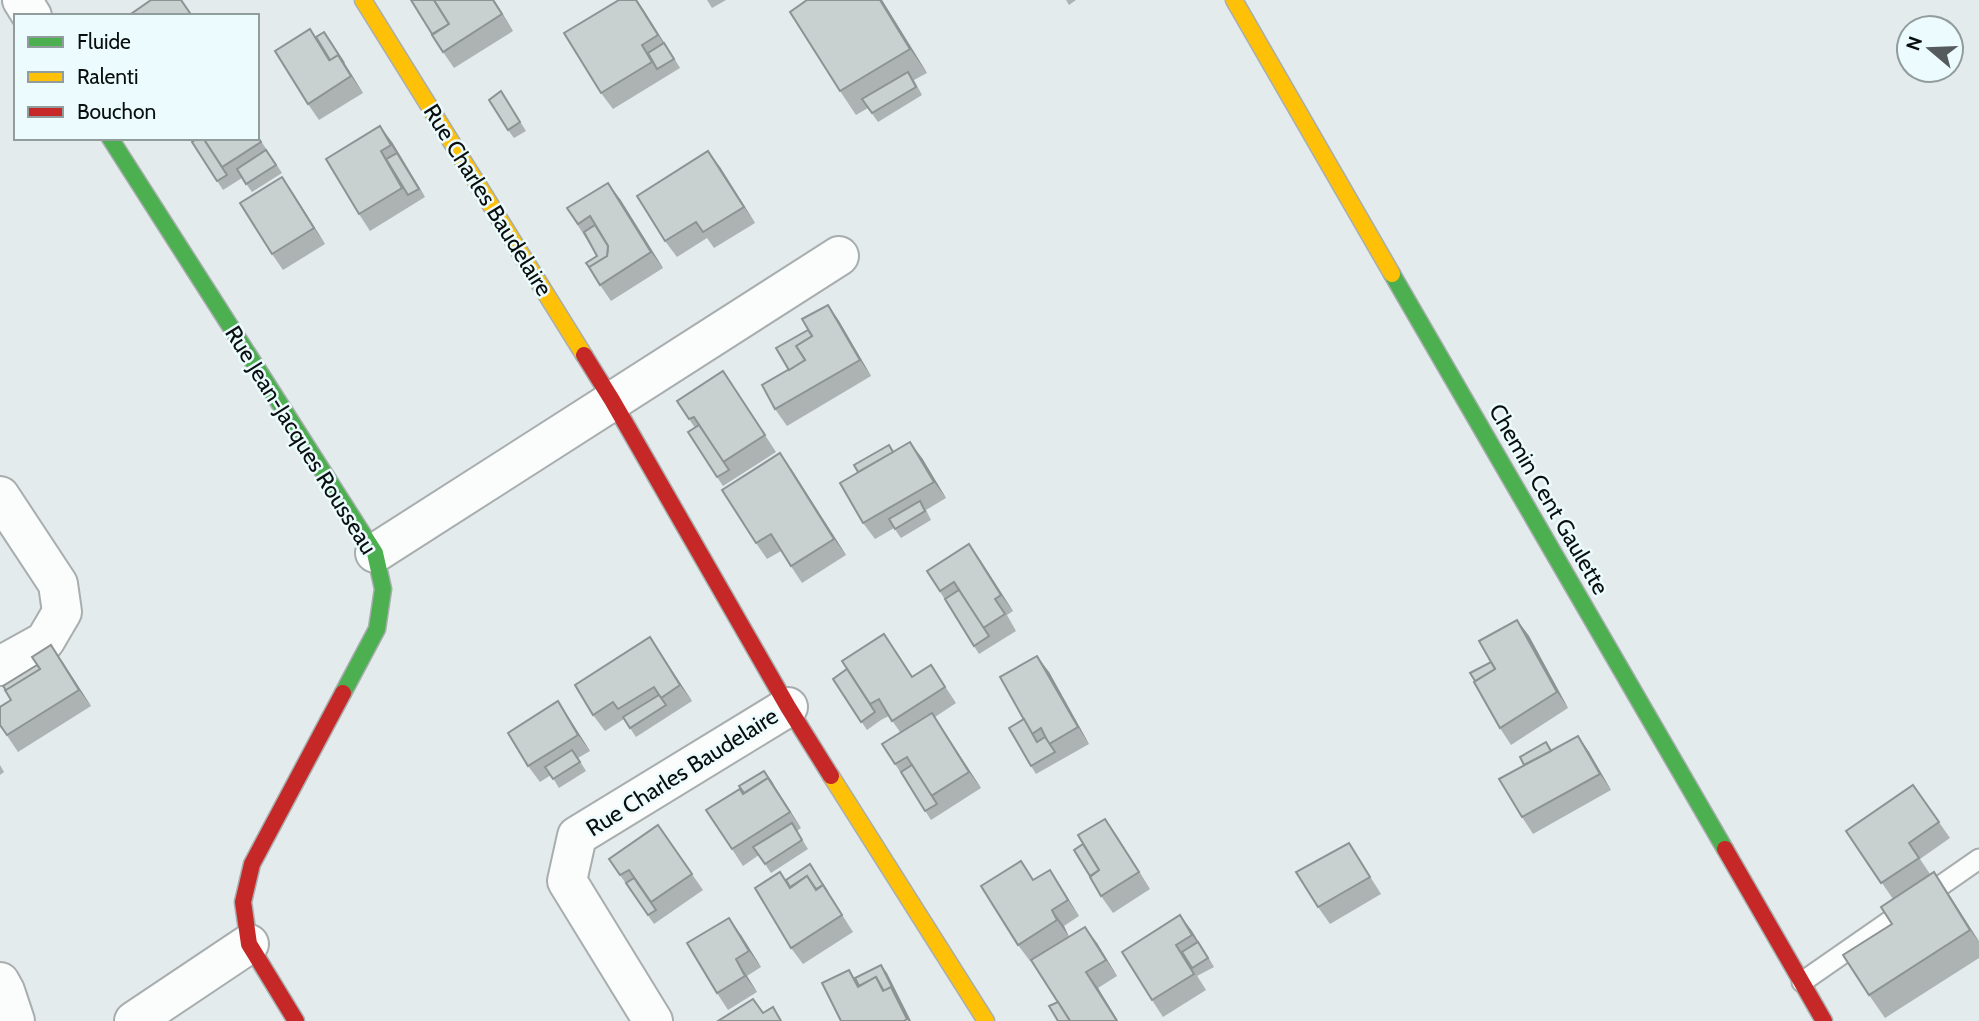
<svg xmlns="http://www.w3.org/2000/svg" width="1979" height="1021" font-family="Cabin,sans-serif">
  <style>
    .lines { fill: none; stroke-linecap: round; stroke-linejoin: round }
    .lane-casing { stroke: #a8adae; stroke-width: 23 }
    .street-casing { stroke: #a8adae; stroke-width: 42 }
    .fast-casing { stroke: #a8adae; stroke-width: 19 }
    .slow-casing { stroke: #a8adae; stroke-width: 19 }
    .jam-casing { stroke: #a8adae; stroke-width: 19 }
    .lane { stroke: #fbfcfc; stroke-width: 19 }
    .street { stroke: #fbfcfc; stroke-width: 38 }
    .fast { stroke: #4caf50; stroke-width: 16 }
    .slow { stroke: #ffc107; stroke-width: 16 }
    .jam { stroke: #c62828; stroke-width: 16 }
    .wall { fill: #adb3b3 }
    .shaded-wall { fill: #8d9292 }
    .building { fill: #c9d0d0; stroke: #8d9292; stroke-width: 2 }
    .labels { text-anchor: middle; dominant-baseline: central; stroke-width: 5; stroke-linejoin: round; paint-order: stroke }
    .street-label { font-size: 23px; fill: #090e0e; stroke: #ecfbfd }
  </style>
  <rect width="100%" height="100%" fill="#e3ebec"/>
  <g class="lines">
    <g class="lane-casing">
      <path id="lane" d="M1802 982 1979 859"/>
    </g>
    <g class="street-casing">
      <g id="street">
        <path d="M22 0 32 16"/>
        <path d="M0 496 58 584 62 612 45 641 0 666"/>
        <path d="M375 553 839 256"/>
        <path d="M0 982 5 991 15 1021"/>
        <path d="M134 1021 249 944"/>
        <path d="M653 1021 567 881 577 836 788 707"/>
      </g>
    </g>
    <g class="fast-casing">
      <g id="fast">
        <path d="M110 138 375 553 383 589 377 629 343 693"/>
        <path d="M1392 274 1725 849"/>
      </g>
    </g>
    <g class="slow-casing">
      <g id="slow">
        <path d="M363 0 584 355"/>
        <path d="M1234 0 1392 274"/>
        <path d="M831 776 986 1021"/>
      </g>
    </g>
    <g class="jam-casing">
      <g id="jam">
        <path d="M584 355 612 400 788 707 831 776"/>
        <path d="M1725 849 1824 1021"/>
        <path d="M296 1021 249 944 243 902 252 864 343 693"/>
      </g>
    </g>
    <use href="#lane" class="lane"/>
    <use href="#street" class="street"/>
    <use href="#fast" class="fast"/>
    <use href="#slow" class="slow"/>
    <use href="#jam" class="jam"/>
  </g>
  <g class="wall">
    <path d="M494 0 513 31 454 68 443 52Z"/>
    <path d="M637 0 680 68 613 109 601 93Z"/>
    <path d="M707 0H726L712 8Z"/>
    <path d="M882 0 927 73 914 80 922 95 878 122 868 108 856 115 840 91Z"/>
    <path d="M1066 0H1076L1069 5Z"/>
    <path d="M316 37 330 40 363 93 319 120 308 104Z"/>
    <path d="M501 91 526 131 514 138 508 130Z"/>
    <path d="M257 135 282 173 252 192 242 178 223 190 192 142Z"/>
    <path d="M392 142 425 197 370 231 359 214 326 159Z"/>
    <path d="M720 167 755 223 714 248 707 238 677 257 665 241Z"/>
    <path d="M293 193 325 244 283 270 272 254Z"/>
    <path d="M620 199 663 268 611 301 600 285 597 256 567 208Z"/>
    <path d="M828 305 839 321 871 376 787 426 775 409 808 330Z"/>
    <path d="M723 371 776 452 723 486 717 477 695 428 677 401Z"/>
    <path d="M894 451 922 458 946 498 926 510 931 520 901 538 894 528 875 539 863 523Z"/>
    <path d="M780 453 846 555 802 583 781 551 767 559 756 543Z"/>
    <path d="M969 544 1013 611 1007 615 1016 631 979 654 927 571Z"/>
    <path d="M1517 620 1529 636 1568 708 1511 745 1500 728 1491 662Z"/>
    <path d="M650 637 692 701 636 737 624 719 605 731 593 715Z"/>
    <path d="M896 651 913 677 931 665 956 703 935 717 981 788 931 820 895 764 900 732 889 716 881 720 867 730 833 679Z"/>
    <path d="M62 661 91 706 18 752 0 725 11 700Z"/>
    <path d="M1049 672 1089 744 1036 774 1031 766 1024 719Z"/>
    <path d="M569 718 590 751 578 758 586 771 559 788 551 775 540 782 528 766Z"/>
    <path d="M1578 736 1589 752 1611 790 1533 834 1522 817 1524 765 1546 742 1552 750Z"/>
    <path d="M0 765 4 772 0 775Z"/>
    <path d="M770 779 801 828 797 831 808 849 771 873 759 855 743 866 732 849Z"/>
    <path d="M1913 785 1950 838 1920 859 1930 874 1934 872 1950 896 1979 941V958L1885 1018 1869 995 1892 924 1893 899 1846 831Z"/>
    <path d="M1105 819 1150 889 1113 913 1101 896 1083 844Z"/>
    <path d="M658 825 703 890 654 924 620 875Z"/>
    <path d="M1349 843 1381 894 1330 924 1318 907Z"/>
    <path d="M810 864 853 932 803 964 791 948 786 880Z"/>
    <path d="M1050 870 1079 916 1064 926 1069 937 1030 961 1018 945 1034 880Z"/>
    <path d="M1180 915 1214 967 1197 976 1196 974 1206 990 1163 1017 1152 1000Z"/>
    <path d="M741 935 761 967 747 976 757 992 728 1010 717 993Z"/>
    <path d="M1097 943 1117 976 1098 988 1118 1021H1058V1002Z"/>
  </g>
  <g class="shaded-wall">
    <path d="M493 0H494L513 31 502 14Z"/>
    <path d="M637 0 643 9 680 68 658 35Z"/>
    <path d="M880 0H882L927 73 910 49Z"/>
    <path d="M324 32 330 40 363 93 351 76Z"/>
    <path d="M380 126 392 142 425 197 391 145Z"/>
    <path d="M708 151 720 167 755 223 744 207Z"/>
    <path d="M282 177 293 193 325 244 314 228Z"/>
    <path d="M608 183 620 199 663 268 651 252Z"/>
    <path d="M828 305 839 321 871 376 860 360Z"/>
    <path d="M910 442 922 458 946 498 934 482Z"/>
    <path d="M780 453 792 470 846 555 834 539Z"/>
    <path d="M969 544 981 561 1013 611 1001 595Z"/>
    <path d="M1517 620 1529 636 1568 708 1557 692Z"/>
    <path d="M650 637 661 654 692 701 680 685Z"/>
    <path d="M51 645 62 661 91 706 79 690Z"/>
    <path d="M1037 656 1049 672 1089 744 1078 727Z"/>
    <path d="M558 701 569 718 590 751 578 735Z"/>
    <path d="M932 713 943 730 981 788 969 772Z"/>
    <path d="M1578 736 1589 752 1611 790 1600 774Z"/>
    <path d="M768 778 770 779 801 828 790 812Z"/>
    <path d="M1105 819 1117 836 1150 889 1139 872Z"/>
    <path d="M1050 870 1061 887 1079 916 1068 900Z"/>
    <path d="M1934 872 1950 896 1979 942 1970 930Z"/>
    <path d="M1052 910 1064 926 1069 937 1057 920Z"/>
    <path d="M1180 915 1192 931 1214 967 1192 935Z"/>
    <path d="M729 918 741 935 761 967 749 951Z"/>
    <path d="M1085 927 1097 943 1117 976 1106 960Z"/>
    <path d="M736 959 747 976 757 992 745 976Z"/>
    <path d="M881 965 887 973 911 1021H908L891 987Z"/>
    <path d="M1086 972 1098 988 1118 1021H1117Z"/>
  </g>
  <g class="building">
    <path d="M151 0H181L192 16H128Z"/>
    <path d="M411 0H434L449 24 432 34Z"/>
    <path d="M434 0H493L502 14 443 52 432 35 449 24Z"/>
    <path d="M619 0H636L658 35 642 45 652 62 601 93 564 33Z"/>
    <path d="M807 0H880L910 49 840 91 790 12Z"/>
    <path d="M310 29 329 60 338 55 351 76 308 104 275 51Z"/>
    <path d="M324 32 344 63 338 55 330 60 316 37Z"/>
    <path d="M664 43 674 59 657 69 648 53Z"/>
    <path d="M908 72 916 87 872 113 862 99Z"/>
    <path d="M501 91 520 122 508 130 489 100Z"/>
    <path d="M380 126 391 145 381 151 402 188 359 214 326 159Z"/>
    <path d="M257 136 261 142 222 167 203 138H257Z"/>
    <path d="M198 138H203L227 175 217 181 192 142Z"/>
    <path d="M266 150 276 165 246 184 237 169Z"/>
    <path d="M708 151 744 207 703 232 696 222 665 241 637 196Z"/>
    <path d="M397 153 419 189 408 195 386 159Z"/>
    <path d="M282 177 314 228 272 254 240 203Z"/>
    <path d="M608 183 651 252 600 285 589 267 607 256 608 246 590 216 578 224 567 208Z"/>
    <path d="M595 225 608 246 607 256 589 267 586 263 597 256 584 232Z"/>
    <path d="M828 305 860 360 775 409 762 385 805 360 796 346 812 336 802 319Z"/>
    <path d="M808 330 812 336 796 346 805 360 789 370 776 348Z"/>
    <path d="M723 371 765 435 723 462 694 417 689 419 677 401Z"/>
    <path d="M699 425 729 470 717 477 688 432Z"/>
    <path d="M910 442 934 482 863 523 840 483Z"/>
    <path d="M889 445 893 452 858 472 854 465Z"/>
    <path d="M780 453 834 539 791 566 771 534 756 543 722 490Z"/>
    <path d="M920 501 925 511 895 529 889 519Z"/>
    <path d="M969 544 1001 595 995 599 1005 614 983 628 954 582 940 591 927 571Z"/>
    <path d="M959 590 989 636 974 646 945 599Z"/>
    <path d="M1517 620 1557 692 1500 728 1474 682 1495 669 1479 641Z"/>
    <path d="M884 634 912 677 931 665 945 687 892 721 879 699 870 704 842 661Z"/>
    <path d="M650 637 680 685 661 698 654 687 618 709 613 702 593 715 575 685Z"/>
    <path d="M51 645 79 690 7 735 0 725V707L11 700 5 690 40 669 32 657Z"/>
    <path d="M1037 656 1078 727 1049 744 1041 728 1032 734 1000 677Z"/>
    <path d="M1491 662 1495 669 1475 681 1470 673Z"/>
    <path d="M37 665 40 669 6 690 3 686Z"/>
    <path d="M847 669 875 712 861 722 833 679Z"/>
    <path d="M659 695 666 705 630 728 623 717Z"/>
    <path d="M558 701 578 735 528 766 508 733Z"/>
    <path d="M932 713 969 772 931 796 907 757 895 764 882 744Z"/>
    <path d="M1024 719 1037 742 1045 737 1055 752 1031 766 1009 728Z"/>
    <path d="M1578 736 1600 774 1522 817 1499 779Z"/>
    <path d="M1546 742 1551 751 1524 765 1520 757Z"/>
    <path d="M572 750 580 762 553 779 545 767Z"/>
    <path d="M912 765 937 804 925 811 901 772Z"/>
    <path d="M764 771 773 785 768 778 744 793 739 786Z"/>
    <path d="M768 778 790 812 732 849 706 810 740 789 743 794Z"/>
    <path d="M1913 785 1939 822 1909 843 1919 858 1881 883 1846 831Z"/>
    <path d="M1105 819 1139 872 1101 896 1090 877 1099 870 1078 835Z"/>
    <path d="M792 823 802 840 765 864 753 847Z"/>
    <path d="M658 825 692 874 651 902 629 870 620 875 609 859Z"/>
    <path d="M1349 843 1370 877 1318 907 1296 872Z"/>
    <path d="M1083 844 1099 870 1090 876 1074 850Z"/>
    <path d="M1021 861 1033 880 1050 870 1068 900 1052 910 1057 920 1018 945 981 886Z"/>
    <path d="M810 864 828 893 823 885 816 889 807 876 790 887 786 880Z"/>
    <path d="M780 872 790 888 807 876 816 890 823 885 842 915 791 948 755 888Z"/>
    <path d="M1934 872 1970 930 1869 995 1843 955 1892 924 1881 907Z"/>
    <path d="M634 878 656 910 648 915 626 883Z"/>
    <path d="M1180 915 1192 935 1176 945 1194 974 1152 1000 1122 952Z"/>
    <path d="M729 918 749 951 736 959 745 976 717 993 687 943Z"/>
    <path d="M1085 927 1106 960 1086 972 1117 1021H1070L1031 960Z"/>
    <path d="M1198 942 1208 958 1192 968 1182 952Z"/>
    <path d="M881 965 896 995 891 987 884 991 876 977 859 986 855 978Z"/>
    <path d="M849 970 858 987 876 977 883 991 891 987 907 1019 904 1021H841L822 983Z"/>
    <path d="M753 999 763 1013 773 1007 781 1021H718Z"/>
    <path d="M1058 1002 1070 1021H1058L1049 1006Z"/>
  </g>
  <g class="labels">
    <g class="street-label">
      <text transform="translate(488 200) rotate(58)">Rue Charles Baudelaire</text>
      <text transform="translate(301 440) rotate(58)">Rue Jean-Jacques Rousseau</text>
      <text transform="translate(1549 499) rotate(60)">Chemin Cent Gaulette</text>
      <text transform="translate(682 772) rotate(-32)">Rue Charles Baudelaire</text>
    </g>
  </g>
  <rect x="14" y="14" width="245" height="126" fill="#ecfbfd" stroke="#919c9d" stroke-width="2"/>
  <rect x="28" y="37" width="35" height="10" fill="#4caf50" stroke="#919c9d" stroke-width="2"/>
  <text x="77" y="49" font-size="21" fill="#090e0e">Fluide</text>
  <rect x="28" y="72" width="35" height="10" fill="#ffc107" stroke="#919c9d" stroke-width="2"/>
  <text x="77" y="84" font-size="21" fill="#090e0e">Ralenti</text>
  <rect x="28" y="107" width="35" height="10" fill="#c62828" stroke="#919c9d" stroke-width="2"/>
  <text x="77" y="119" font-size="21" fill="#090e0e">Bouchon</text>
  <g transform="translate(1930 49) rotate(289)"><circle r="33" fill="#ecfbfd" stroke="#919c9d" stroke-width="2"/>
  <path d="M0-5L12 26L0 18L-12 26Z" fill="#555b5c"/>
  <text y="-10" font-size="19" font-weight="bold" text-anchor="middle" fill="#090e0e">N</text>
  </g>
</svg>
